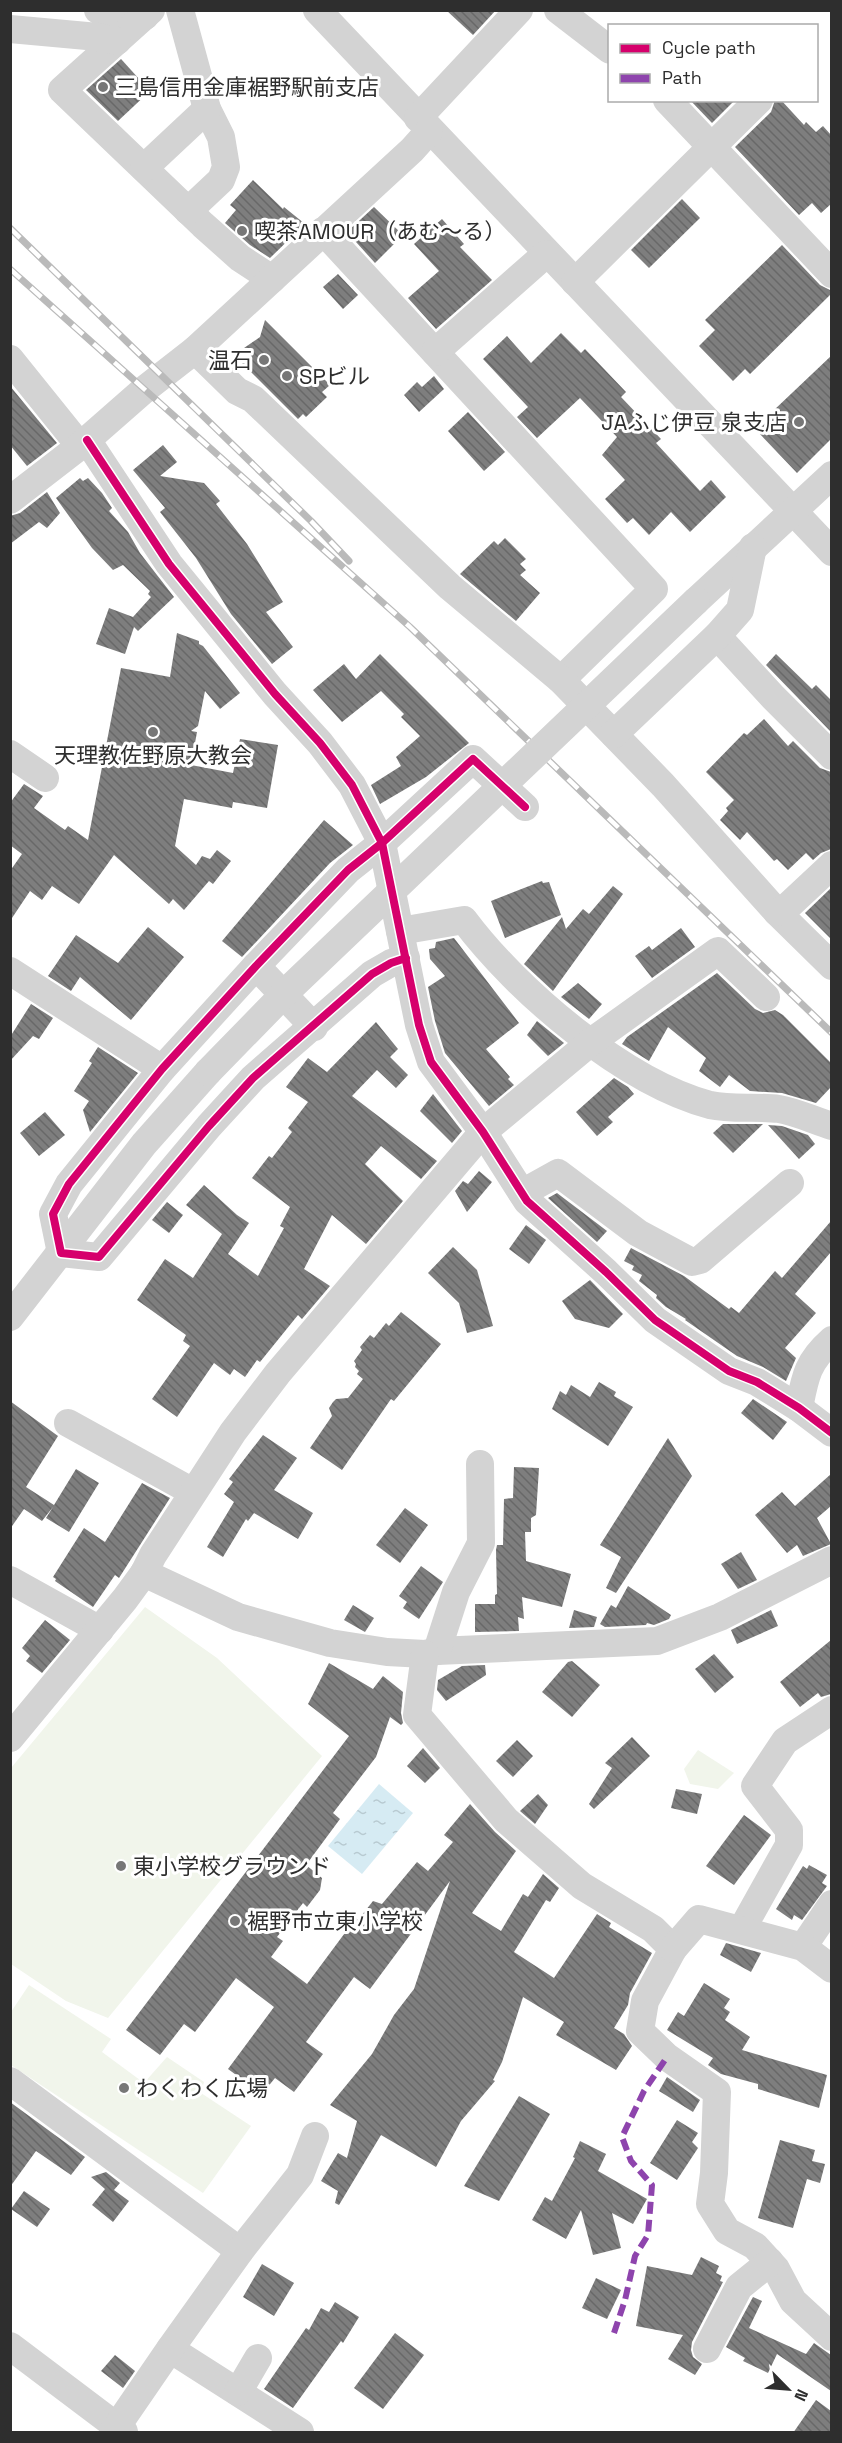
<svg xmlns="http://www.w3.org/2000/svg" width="842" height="2443" font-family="'Space Grotesk','Noto Sans JP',sans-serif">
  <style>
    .green { fill: #f1f5eb }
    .water { fill: url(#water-ripples) }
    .building { fill: url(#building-back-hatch) }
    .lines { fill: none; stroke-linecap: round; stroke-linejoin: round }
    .minor { stroke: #d3d3d3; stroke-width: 28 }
    .rail-casing { stroke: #bababa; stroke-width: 7 }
    .rail { stroke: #fff; stroke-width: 4.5; stroke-dasharray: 14; stroke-linecap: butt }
    .minor-bridge { stroke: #d3d3d3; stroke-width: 28 }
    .quiet { stroke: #8e44ad; stroke-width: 6; stroke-dasharray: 12 6; stroke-linecap: butt }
    .cycleway-casing { stroke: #fff; stroke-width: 11 }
    .cycleway { stroke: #d6006c; stroke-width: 8 }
    .poi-dot { fill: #777; stroke: #fff; stroke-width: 2 }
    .labels { text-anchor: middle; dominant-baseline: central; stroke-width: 6; stroke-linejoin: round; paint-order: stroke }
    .poi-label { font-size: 22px; fill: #2e2e2e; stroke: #fff; text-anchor: start }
  </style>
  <defs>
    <pattern id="water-ripples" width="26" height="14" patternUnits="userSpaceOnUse" patternTransform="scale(1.5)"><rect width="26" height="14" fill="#d6ebf3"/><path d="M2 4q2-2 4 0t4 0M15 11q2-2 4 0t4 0" fill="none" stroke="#b8cad1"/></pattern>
    <pattern id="building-back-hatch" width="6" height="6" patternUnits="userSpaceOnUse" patternTransform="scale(1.5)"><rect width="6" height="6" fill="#7e7e7e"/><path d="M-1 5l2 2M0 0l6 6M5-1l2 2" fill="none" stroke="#686868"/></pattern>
  </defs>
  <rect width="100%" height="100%" fill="#fff"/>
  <g class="green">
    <path d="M145 1607 217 1658 322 1756 108 2018 66 2001 11 1964V1768Z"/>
    <path d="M698 1750 734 1773 718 1789 690 1784 684 1769Z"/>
    <path d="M29 1985 111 2039 102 2052 144 2083 167 2057 204 2082 201 2093 251 2126 203 2193 11 2065V2012Z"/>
  </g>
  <path class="water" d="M379 1784 413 1813 362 1874 328 1846Z"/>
  <g class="building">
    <path d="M446 10H496L473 35Z"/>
    <path d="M121 59 150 91 118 121 86 90Z"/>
    <path d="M690 100H735L712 123Z"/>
    <path d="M775 100H781L804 125 806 122 816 132 823 126 831 135V204L821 213 812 203 799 215 735 147 771 112Z"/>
    <path d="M253 180 283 209 284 207 305 224 270 258 250 245 225 223 236 210 230 205Z"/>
    <path d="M682 199 700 218 649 268 631 250Z"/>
    <path d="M374 207 403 235 375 263 347 232Z"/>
    <path d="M442 219 464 244 460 247 492 280 436 329 408 298 439 271 414 244Z"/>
    <path d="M782 245 820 285 830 290 831 294 750 374 745 369 733 381 699 346 715 330 705 320Z"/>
    <path d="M338 274 358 295 343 309 323 287Z"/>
    <path d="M265 320 330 385 322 392 327 397 306 417 303 414 298 419 241 362 244 348 260 337Z"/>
    <path d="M561 333 581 353 585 349 626 392 621 397 661 439 656 443 700 491 711 480 726 497 690 532 671 512 649 535 633 518 627 523 605 499 625 480 602 455 617 437 580 398 537 438 517 417 528 407 483 359 507 336 531 363Z"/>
    <path d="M831 356V439L797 473 757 431 776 413 773 411Z"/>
    <path d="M434 376 444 389 419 412 404 395 417 382 422 387Z"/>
    <path d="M10 386 57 443 27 466 10 445Z"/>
    <path d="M468 412 505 452 484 471 448 431Z"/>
    <path d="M163 445 177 462 160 476 204 483 220 501 216 504 247 544 283 602 266 612 293 647 272 664 231 614 196 558 160 512 165 508 133 470Z"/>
    <path d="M80 478 83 481 88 478 102 493 112 508 109 511 128 532 140 553 174 597 138 631 134 627 125 654 96 644 109 608 133 617 151 597 148 594 150 591 123 565 113 570 92 548 56 498Z"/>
    <path d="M47 492 60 513 47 528 39 522 10 544V516L20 513Z"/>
    <path d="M505 538 526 559 520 564 526 570 520 575 540 593 516 621 460 574 494 541 498 545Z"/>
    <path d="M177 633 199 641V644L203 646 240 693 220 709 205 691 198 726 191 731 197 732 191 765 233 773 240 739 278 745 267 808 233 802 232 808 184 799 175 846 196 865 202 856 210 859 217 850 231 861 213 884 209 881 184 910 173 899 169 904 114 855 79 904 52 886 42 900 30 891 10 921V871L22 854 10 845V803L24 784 43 796 34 808 65 830 68 826 88 840 121 668 170 677Z"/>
    <path d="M380 654 469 743 426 777 380 804 371 785 401 766 396 757 420 736 401 717 404 714 381 691 342 722 313 690 344 664 356 679Z"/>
    <path d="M776 654 812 689 816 685 831 700V732L766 665Z"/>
    <path d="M764 719 788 746 793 741 820 768 831 772V849L821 853 813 860 806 853 788 870 777 859 774 861 747 832 740 840 720 820 728 811 726 808 734 800 706 772 744 733 747 735Z"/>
    <path d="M324 820 353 845 330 863 242 957 222 941Z"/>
    <path d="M542 881 543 883 549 882 561 915 505 938 491 901Z"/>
    <path d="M613 886 623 894 553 991 524 964 562 917 566 929 583 909 589 914Z"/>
    <path d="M831 888V939L805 913Z"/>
    <path d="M148 927 184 957 131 1020 80 977 71 991 48 976 76 935 118 963Z"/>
    <path d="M681 928 695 947 652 978 635 956 649 946 652 950Z"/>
    <path d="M454 938 519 1023 486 1049 510 1077 508 1079 514 1085 489 1106 445 1053 435 1021 428 987 445 976 430 959 429 949 435 948 436 942Z"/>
    <path d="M717 973 755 1009 763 1013 775 1010 783 1015 831 1063V1087L816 1103 782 1093 750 1091 729 1075 720 1087 699 1071 706 1058 668 1027 649 1061 622 1044 627 1037Z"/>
    <path d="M578 983 602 1004 589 1019 561 997Z"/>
    <path d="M31 1004 53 1018 39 1039 33 1036 10 1061V1037Z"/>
    <path d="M537 1021 564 1043 548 1056 527 1035Z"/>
    <path d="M376 1022 398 1049 390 1057 408 1075 396 1088 377 1070 352 1096 437 1161 421 1179 381 1146 365 1164 403 1201 366 1244 332 1215 304 1269 330 1286 302 1319 298 1315 260 1362 257 1360 245 1377 234 1369 230 1375 214 1363 177 1417 152 1399 190 1346 183 1341 186 1335 137 1300 165 1259 193 1278 222 1234 186 1205 204 1185 237 1215 249 1223 228 1254 258 1276 284 1228 280 1226 290 1207 252 1178 269 1156 272 1158 292 1132 288 1128 308 1102 286 1087 308 1058 327 1072Z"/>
    <path d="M98 1047 138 1073 90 1132 83 1110 89 1101 74 1091 92 1063 89 1061Z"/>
    <path d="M614 1078 628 1087 634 1094 608 1117 613 1122 597 1136 576 1112Z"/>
    <path d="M433 1094 462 1131 452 1143 420 1111Z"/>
    <path d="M45 1112 65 1135 39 1156 20 1133Z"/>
    <path d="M723 1124H763L733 1153 713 1133Z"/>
    <path d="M768 1125 782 1126 808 1135 815 1144 799 1159Z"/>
    <path d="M479 1171 492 1182 467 1212 455 1191 463 1181 468 1184Z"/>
    <path d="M557 1193 607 1231 597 1242 548 1198Z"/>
    <path d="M167 1202 183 1215 169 1233 152 1220Z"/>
    <path d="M831 1221V1252L795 1294 816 1313 785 1348 796 1358 786 1381 763 1367 737 1356 685 1320 686 1319 666 1307 656 1298 657 1295 639 1281 642 1275 632 1270 634 1266 624 1261 631 1248 684 1276 729 1309 731 1307 739 1313 775 1271 782 1278Z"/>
    <path d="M526 1225 546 1240 529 1264 509 1249Z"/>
    <path d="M453 1247 477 1270 493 1326 467 1333 459 1303 428 1273Z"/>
    <path d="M590 1280 623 1314 609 1328 575 1319 562 1301Z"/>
    <path d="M401 1312 441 1344 394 1401 391 1399 342 1470 310 1448 332 1416 329 1408 333 1402 336 1399 348 1398 363 1379 357 1374 359 1371 355 1367 356 1364 354 1361 362 1350 360 1347 370 1335 374 1338 386 1323 389 1326Z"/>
    <path d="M599 1382 616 1392 614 1396 633 1407 608 1446 552 1409 560 1391 566 1395 571 1385 590 1397Z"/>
    <path d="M753 1399 787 1422 773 1440 741 1413Z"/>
    <path d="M10 1401 58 1436 26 1487 54 1505 76 1469 99 1483 69 1532 46 1518 53 1507 42 1521 24 1509 10 1529Z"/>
    <path d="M263 1435 297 1458 274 1490 313 1513 298 1539 254 1513 248 1521 246 1519 223 1557 207 1547 234 1502 224 1494 233 1482 229 1479Z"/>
    <path d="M668 1438 692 1476 616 1593 606 1588 621 1557 600 1545Z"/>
    <path d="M514 1467 539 1468 536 1515 531 1518V1532H525L526 1561 571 1574 562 1607 522 1597 524 1619 518 1617 519 1631 475 1632V1604H495V1595L497 1594 496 1550 497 1545H503L504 1499 513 1498Z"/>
    <path d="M831 1474V1506L817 1518 831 1544 803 1556 797 1545 787 1553 755 1515 782 1492 795 1506Z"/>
    <path d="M142 1483 170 1498 119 1578 115 1575 93 1607 55 1581 56 1579 53 1577 84 1528 105 1542Z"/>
    <path d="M405 1508 428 1525 400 1563 376 1545Z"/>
    <path d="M741 1552 757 1580 738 1589 721 1564Z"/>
    <path d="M421 1566 443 1582 419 1619 403 1608 407 1602 399 1596Z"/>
    <path d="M628 1586 671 1615 669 1619 654 1625 647 1623 646 1625 605 1627 600 1624 611 1605 616 1608Z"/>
    <path d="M353 1605 374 1618 365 1632 344 1620Z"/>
    <path d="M574 1610 597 1617 594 1627 569 1628Z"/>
    <path d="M771 1610 778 1626 737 1644 731 1630Z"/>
    <path d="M45 1620 70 1640 42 1673 26 1661 30 1656 22 1648Z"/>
    <path d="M831 1640V1694L821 1697 818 1693 800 1707 780 1682Z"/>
    <path d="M714 1654 734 1677 715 1693 695 1669Z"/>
    <path d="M572 1661 600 1685 572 1717 542 1692 568 1662Z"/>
    <path d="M329 1663 373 1689 383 1676 403 1692 401 1713 403 1723 401 1725 390 1717 376 1757 333 1813 340 1819 306 1865 322 1878 320 1890 307 1907 303 1903 277 1937 283 1941 271 1957 307 1984 356 1918 358 1920 373 1901 382 1904 417 1862 428 1871 453 1842 444 1835 470 1804 495 1832 516 1851 472 1913 501 1931 523 1894 528 1897 543 1874 559 1888 550 1902 546 1900 514 1952 554 1978 597 1914 611 1923 609 1927 652 1953 630 1993 628 2005 614 2028 624 2034 632 2046 616 2070 556 2035 564 2022 523 1997 502 2062 493 2080 495 2081 461 2121 436 2167 381 2135 339 2205 335 2203 338 2191 321 2181 338 2153 347 2158 357 2121 330 2105 372 2054 394 2015 414 1989 450 1881 370 1989 354 1977 306 2042 323 2054 294 2092 275 2078 262 2094 228 2069 274 2007 236 1978 195 2032 184 2024 160 2055 126 2030 349 1736 308 1704Z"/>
    <path d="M485 1665 486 1675 446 1701 437 1690 438 1680 462 1666Z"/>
    <path d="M632 1737 650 1756 594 1809 589 1804 612 1768 605 1763Z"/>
    <path d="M517 1740 533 1756 513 1777 496 1761Z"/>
    <path d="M423 1748 440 1768 425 1783 407 1766Z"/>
    <path d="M676 1789 702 1794 697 1814 671 1808Z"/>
    <path d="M538 1794 548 1805 535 1824 520 1811Z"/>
    <path d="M744 1815 771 1835 734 1885 706 1866Z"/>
    <path d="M809 1865 827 1875 822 1883 827 1886 802 1920 794 1915 792 1920 776 1909 803 1866 807 1869Z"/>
    <path d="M726 1943 761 1953 751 1972 720 1955Z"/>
    <path d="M704 1983 730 1999 724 2008 730 2012 725 2020 750 2037 742 2050 827 2075 819 2108 758 2089V2084L721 2074 708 2065 713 2058 667 2030 678 2012 684 2016Z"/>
    <path d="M667 2077 700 2100 693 2112 659 2091Z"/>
    <path d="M519 2096 550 2114 499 2201 464 2186Z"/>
    <path d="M10 2102 85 2157 71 2175 36 2151 10 2187Z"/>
    <path d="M677 2120 698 2133 692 2142 698 2148 677 2180 650 2163Z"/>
    <path d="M780 2140 815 2150 812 2161 825 2164 820 2183 807 2179 793 2228 758 2218Z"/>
    <path d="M580 2141 606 2154 598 2171 647 2199 633 2224 612 2213 621 2248 593 2255 581 2210 566 2239 532 2220 545 2197 552 2201 575 2158 573 2157Z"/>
    <path d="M106 2172 120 2183 114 2190 129 2201 113 2222 92 2205 105 2189 91 2177Z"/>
    <path d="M24 2191 50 2209 37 2227 11 2209Z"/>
    <path d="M701 2257 719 2266 716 2273 722 2276 720 2281 723 2282 692 2342 691 2350 693 2357 702 2364 695 2375 668 2359 683 2335 636 2326 647 2266 692 2275Z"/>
    <path d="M262 2264 294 2283 274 2316 243 2297Z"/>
    <path d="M596 2278 621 2290 607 2319 582 2308Z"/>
    <path d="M753 2297 762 2301 749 2328 806 2354 814 2343 831 2355V2391L777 2354 768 2373 743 2361 745 2358 726 2347Z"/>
    <path d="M335 2302 359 2317 343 2343 341 2341 293 2408 264 2389 306 2328 309 2330 321 2308 329 2312Z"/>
    <path d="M395 2333 424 2355 383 2409 354 2388Z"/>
    <path d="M115 2355 135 2371 123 2388 101 2371Z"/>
    <path d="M816 2400 831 2411V2433H793Z"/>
  </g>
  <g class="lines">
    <g class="minor">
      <path d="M98 10 116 23 145 16"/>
      <path d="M151 10 62 90 203 225 240 258 272 279"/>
      <path d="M180 10 207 109 221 137 226 167 221 180 188 211"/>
      <path d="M317 10 832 552"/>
      <path d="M558 10 610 50"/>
      <path d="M10 29 98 37 117 41"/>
      <path d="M667 100 832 274"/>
      <path d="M418 118 519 10"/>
      <path d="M144 168 207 109"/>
      <path d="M323 231 654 589 561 680"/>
      <path d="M575 282 759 100"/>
      <path d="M195 350 237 391 253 399 450 587 561 680 663 785 777 912 832 966"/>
      <path d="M435 352 546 254"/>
      <path d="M10 359 80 446"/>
      <path d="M87 440 169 564 275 694 320 743 352 785 382 843 419 1025 431 1062 483 1132 527 1201 606 1272 655 1320 729 1371 757 1382 799 1408 832 1433"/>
      <path d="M10 500 80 446 145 389 195 350 412 150 429 131"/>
      <path d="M696 601 832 475"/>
      <path d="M717 636 773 697 832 756"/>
      <path d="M614 734 717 636 740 610 753 547"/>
      <path d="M10 754 45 778"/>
      <path d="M777 912 787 907 832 865"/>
      <path d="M400 931 464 920C517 991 624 1082 710 1105 732 1110 757 1106 779 1109 797 1112 815 1121 832 1126"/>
      <path d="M406 958 391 963 372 974 253 1078 209 1126 99 1257 61 1253 53 1214 69 1184 162 1069 256 966 348 870 382 843 473 759 525 807"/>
      <path d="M256 966 314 1027"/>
      <path d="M10 971 162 1069"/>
      <path d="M522 1193 558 1173 638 1233 692 1262 700 1260 790 1183"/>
      <path d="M10 1317 144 1144 208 1072"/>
      <path d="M799 1408C805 1377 807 1362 832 1340"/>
      <path d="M68 1423 193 1492"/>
      <path d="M144 1573 238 1617 330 1643 387 1652 425 1654 437 1651 657 1641 720 1617 832 1560"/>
      <path d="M10 1580 100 1630"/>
      <path d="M437 1651 456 1592 481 1543 480 1464"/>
      <path d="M425 1654 417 1715 506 1820 582 1886 653 1929 673 1949 645 2001 640 2031 667 2057 717 2092 714 2173 710 2204 727 2231 755 2246 776 2269 793 2301 832 2337"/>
      <path d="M10 1738 125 1599 144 1573 153 1555 233 1432 278 1373 483 1132 591 1042 718 951 766 997"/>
      <path d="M742 1929 789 1845V1830L755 1786 785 1741 832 1710"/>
      <path d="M803 1947 832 1904"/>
      <path d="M673 1949 699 1919 803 1947 832 1969"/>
      <path d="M10 2081 240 2251"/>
      <path d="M10 2346 124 2432"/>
      <path d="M170 2349 300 2432"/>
      <path d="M707 2349 739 2287 770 2262"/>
      <path d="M238 2392 258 2358"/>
      <path d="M113 2432 170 2349 240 2251 300 2175 315 2136"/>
    </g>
    <g class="rail-casing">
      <g id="rail">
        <path d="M10 228 311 521 349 561"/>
        <path d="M10 269 410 627 832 1033"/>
      </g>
    </g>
    <use href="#rail" class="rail"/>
    <path class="minor-bridge" d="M208 1072 289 989 696 601"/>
    <path class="quiet" d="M614 2333 625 2300 635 2256 648 2235 652 2185 631 2161 622 2137 644 2091 667 2057"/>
    <g class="cycleway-casing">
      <g id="cycleway">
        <path d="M87 440 169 564 275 694 320 743 352 785 382 843 419 1025 431 1062 483 1132 527 1201 606 1272 655 1320 729 1371 757 1382 799 1408 832 1433"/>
        <path d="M406 958 391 963 372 974 253 1078 209 1126 99 1257 61 1253 53 1214 69 1184 162 1069 256 966 348 870 382 843 473 759 525 807"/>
      </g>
    </g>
    <use href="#cycleway" class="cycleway"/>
  </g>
  <g class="poi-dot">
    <circle cx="103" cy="87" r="6"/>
    <circle cx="242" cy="231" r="6"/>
    <circle cx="264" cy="360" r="6"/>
    <circle cx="287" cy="376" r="6"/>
    <circle cx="799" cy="422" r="6"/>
    <circle cx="153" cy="732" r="6"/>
    <circle cx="121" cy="1866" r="6"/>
    <circle cx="235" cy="1921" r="6"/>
    <circle cx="124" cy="2088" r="6"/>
  </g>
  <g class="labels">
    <g class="poi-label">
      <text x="115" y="87">三島信用金庫裾野駅前支店</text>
      <text x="254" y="231">喫茶AMOUR（あむ〜る）</text>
      <text x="252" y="360" text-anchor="end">温石</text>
      <text x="299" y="376">SPビル</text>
      <text x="787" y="422" text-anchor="end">JAふじ伊豆 泉支店</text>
      <text x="153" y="755" text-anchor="middle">天理教佐野原大教会</text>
      <text x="133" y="1866">東小学校グラウンド</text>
      <text x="247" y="1921">裾野市立東小学校</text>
      <text x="136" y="2088">わくわく広場</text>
    </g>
  </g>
  <rect width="842" height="2443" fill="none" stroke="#2e2e2e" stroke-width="24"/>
  <rect x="608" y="24" width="210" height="78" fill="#ffffff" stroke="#ababab" stroke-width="1.5"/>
  <rect x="620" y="44" width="30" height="9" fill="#d6006c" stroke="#ababab" stroke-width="1.5"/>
  <text x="662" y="54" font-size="18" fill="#2e2e2e">Cycle path</text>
  <rect x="620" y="74" width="30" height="9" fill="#8e44ad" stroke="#ababab" stroke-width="1.5"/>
  <text x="662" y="84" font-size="18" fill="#2e2e2e">Path</text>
  <g transform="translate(788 2389) rotate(115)" stroke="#ffffff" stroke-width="4.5" paint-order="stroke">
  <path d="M0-4.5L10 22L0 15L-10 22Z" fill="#2e2e2e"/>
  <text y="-9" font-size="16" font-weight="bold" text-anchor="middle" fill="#2e2e2e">N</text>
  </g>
</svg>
